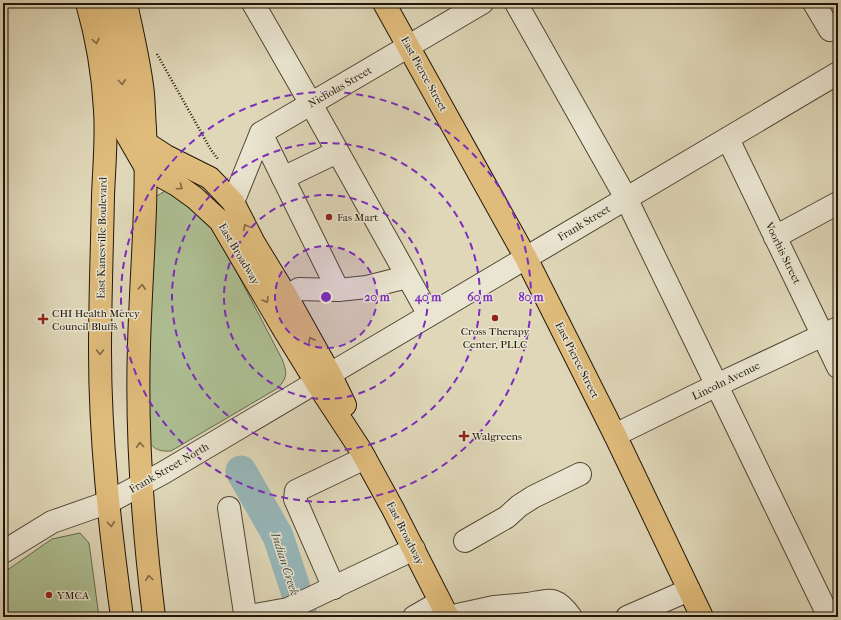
<svg xmlns="http://www.w3.org/2000/svg" width="841" height="620" font-family="'IM FELL French Canon',serif">
  <style>
    .green { fill: #adbf93; stroke: #666a4e }
    .lines { fill: none; stroke-linecap: round; stroke-linejoin: round }
    .river { stroke: #97b7b9; stroke-width: 31 }
    .minor-casing { stroke: #4f4634; stroke-width: 24 }
    .major-casing { stroke: #1f1508; stroke-width: 24 }
    .path { stroke: #1f1508; stroke-width: 2.5; stroke-dasharray: 1 2; stroke-linecap: butt }
    .minor { stroke: #eae5d1; stroke-width: 22 }
    .major { stroke: #e0bc7c; stroke-width: 22 }
    .oneway { stroke: #806842 }
    .ring { fill: none; stroke: #7b2cbf; stroke-width: 2; stroke-dasharray: 7 5 }
    .poi-dot { fill: #8f2418; stroke: #eae5d1; stroke-width: 1.5 }
    .labels { text-anchor: middle; dominant-baseline: central; stroke-width: 3; stroke-linejoin: round; paint-order: stroke }
    .street-label { font-size: 11px; fill: #1f1508; stroke: #eae5d1 }
    .poi-label { font-size: 11px; fill: #1f1508; stroke: #eae5d1; text-anchor: start }
    .water-label { font-size: 12px; font-style: italic; fill: #494e46; stroke: #eae5d1 }
    .centre { fill: #7b2cbf; stroke: #eae5d1; stroke-width: 2 }
    .ring-label { font-size: 12px; text-anchor: middle; font-weight: bold; fill: #7b2cbf; stroke: #eae5d1; stroke-width: 3; stroke-linejoin: round; paint-order: stroke }
  </style>
  <rect width="100%" height="100%" fill="#dfd7b8"/>
  <filter id="stains"><feTurbulence type="fractalNoise" baseFrequency=".005" numOctaves="4"/><feColorMatrix values="0 0 0 0 .2 0 0 0 0 .09 0 0 0 0 .02 0 0 0 .5 -.17"/></filter>
  <radialGradient id="worn" r=".72"><stop offset=".6" stop-color="#630" stop-opacity="0"/><stop offset="1" stop-color="#630" stop-opacity=".3"/></radialGradient>
  <g class="green">
    <path d="M167 190 210 221 282 359C287 372 288 377 278 388L171 451C156 452 150 447 145 432L155 197Z"/>
    <path d="M80 533 89 543 99 617H3V573L52 539Z"/>
  </g>
  <g class="lines">
    <path class="river" d="M241 471 278 536 297 594 302 617"/>
    <g class="minor-casing">
      <g id="minor">
        <path d="M253 3 311 104 429 315"/>
        <path d="M516 3 626 198 829 617"/>
        <path d="M814 3 830 30 838 25"/>
        <path d="M261 133 338 290"/>
        <path d="M728 139 838 367"/>
        <path d="M283 178 337 152"/>
        <path d="M233 202 261 133 482 3"/>
        <path d="M775 237 838 203"/>
        <path d="M287 297 299 289 338 290 367 287 407 277"/>
        <path d="M615 435 717 385 838 328"/>
        <path d="M229 508 245 613 255 615 288 609 414 549"/>
        <path d="M465 541 507 517 519 506 533 497 580 474"/>
        <path d="M3 552 52 522 109 502 163 473 838 73"/>
        <path d="M334 588 295 499 296 491 365 458"/>
        <path d="M528 604C551 600 556 596 571 617"/>
        <path d="M414 617 440 602"/>
        <path d="M448 617 494 607 528 604 533 617"/>
        <path d="M627 617 689 590"/>
      </g>
    </g>
    <g class="major-casing">
      <g id="major">
        <path d="M87 3C97 38 103 73 105 110 107 138 104 168 103 196 102 248 100 300 100 351 100 440 110 529 122 617"/>
        <path d="M105 3 110 22 121 73 127 135 146 168 177 185 195 198 220 221 284 330 316 382 360 449 393 509 448 617"/>
        <path d="M126 3C132 33 140 64 143 94 144 105 144 117 145 128 148 201 141 273 139 345 136 436 143 527 154 617"/>
        <path d="M384 3 526 258 615 435 702 617"/>
        <path d="M146 143 166 156 210 178 233 202 254 243 287 297 330 374 345 405"/>
      </g>
    </g>
    <path class="path" d="M157 54 211 150 218 159"/>
    <use href="#minor" class="minor"/>
    <use href="#major" class="major"/>
  </g>
  <defs><path id="oneway-chevron" d="M-2-3.5L2.5 0L-2 3.5" fill="none" stroke-width="1.6" stroke-linecap="round" stroke-linejoin="round"/></defs>
  <g class="oneway">
    <use href="#oneway-chevron" transform="translate(96 41) rotate(79)"/>
    <use href="#oneway-chevron" transform="translate(122 82) rotate(85)"/>
    <use href="#oneway-chevron" transform="translate(180 187) rotate(34)"/>
    <use href="#oneway-chevron" transform="translate(246 227) rotate(-118)"/>
    <use href="#oneway-chevron" transform="translate(142 287) rotate(-87)"/>
    <use href="#oneway-chevron" transform="translate(266 300) rotate(60)"/>
    <use href="#oneway-chevron" transform="translate(311 340) rotate(-119)"/>
    <use href="#oneway-chevron" transform="translate(100 352) rotate(90)"/>
    <use href="#oneway-chevron" transform="translate(140 445) rotate(-94)"/>
    <use href="#oneway-chevron" transform="translate(111 524) rotate(85)"/>
    <use href="#oneway-chevron" transform="translate(149 578) rotate(-97)"/>
  </g>
  <circle cx="326" cy="297" r="51" fill="#7b2cbf" fill-opacity=".12"/>
  <g class="ring">
    <circle cx="326" cy="297" r="51"/>
    <circle cx="326" cy="297" r="102"/>
    <circle cx="326" cy="297" r="154"/>
    <circle cx="326" cy="297" r="205"/>
  </g>
  <g class="poi-dot">
    <circle cx="329" cy="217" r="4"/>
    <circle cx="495" cy="318" r="4"/>
    <path d="M41 313h4v4h4v4h-4v4h-4v-4h-4v-4h4z"/>
    <path d="M462 430h4v4h4v4h-4v4h-4v-4h-4v-4h4z"/>
    <circle cx="49" cy="595" r="4"/>
  </g>
  <g class="labels">
    <g class="street-label">
      <text transform="translate(424 74) rotate(61)">East Pierce Street</text>
      <text transform="translate(340 87) rotate(-30)">Nicholas Street</text>
      <text transform="translate(584 223) rotate(-31)">Frank Street</text>
      <text transform="translate(102 238) rotate(-89)">East Kanesville Boulevard</text>
      <text transform="translate(783 253) rotate(64)">Voorhis Street</text>
      <text transform="translate(239 254) rotate(59)">East Broadway</text>
      <text transform="translate(577 360) rotate(63)">East Pierce Street</text>
      <text transform="translate(726 381) rotate(-26)">Lincoln Avenue</text>
      <text transform="translate(169 468) rotate(-30)">Frank Street North</text>
      <text transform="translate(405 533) rotate(63)">East Broadway</text>
    </g>
    <g class="poi-label">
      <text x="337" y="217">Fas Mart</text>
      <text x="52" y="313">CHI Health Mercy<tspan x="52" dy="13">Council Bluffs</tspan></text>
      <text x="495" y="331" text-anchor="middle">Cross Therapy<tspan x="495" dy="13">Center, PLLC</tspan></text>
      <text x="472" y="436">Walgreens</text>
      <text x="57" y="595">YMCA</text>
    </g>
    <g class="water-label">
      <text transform="translate(285 564) rotate(72)">Indian Creek</text>
    </g>
  </g>
  <circle cx="326" cy="297" r="6" class="centre"/>
  <g class="ring-label">
    <text x="377" y="301">20 m</text>
    <text x="428" y="301">40 m</text>
    <text x="480" y="301">60 m</text>
    <text x="531" y="301">80 m</text>
  </g>
  <rect width="841" height="620" fill="none" stroke="#dfd7b8" stroke-width="16"/>
  <rect x="4" y="4" width="833" height="612" fill="none" stroke="#1f1508" stroke-width="2"/>
  <rect x="8" y="8" width="825" height="604" fill="none" stroke="#1f1508"/>
  <rect width="100%" height="100%" filter="url(#stains)"/>
  <rect width="100%" height="100%" fill="url(#worn)"/>
</svg>
